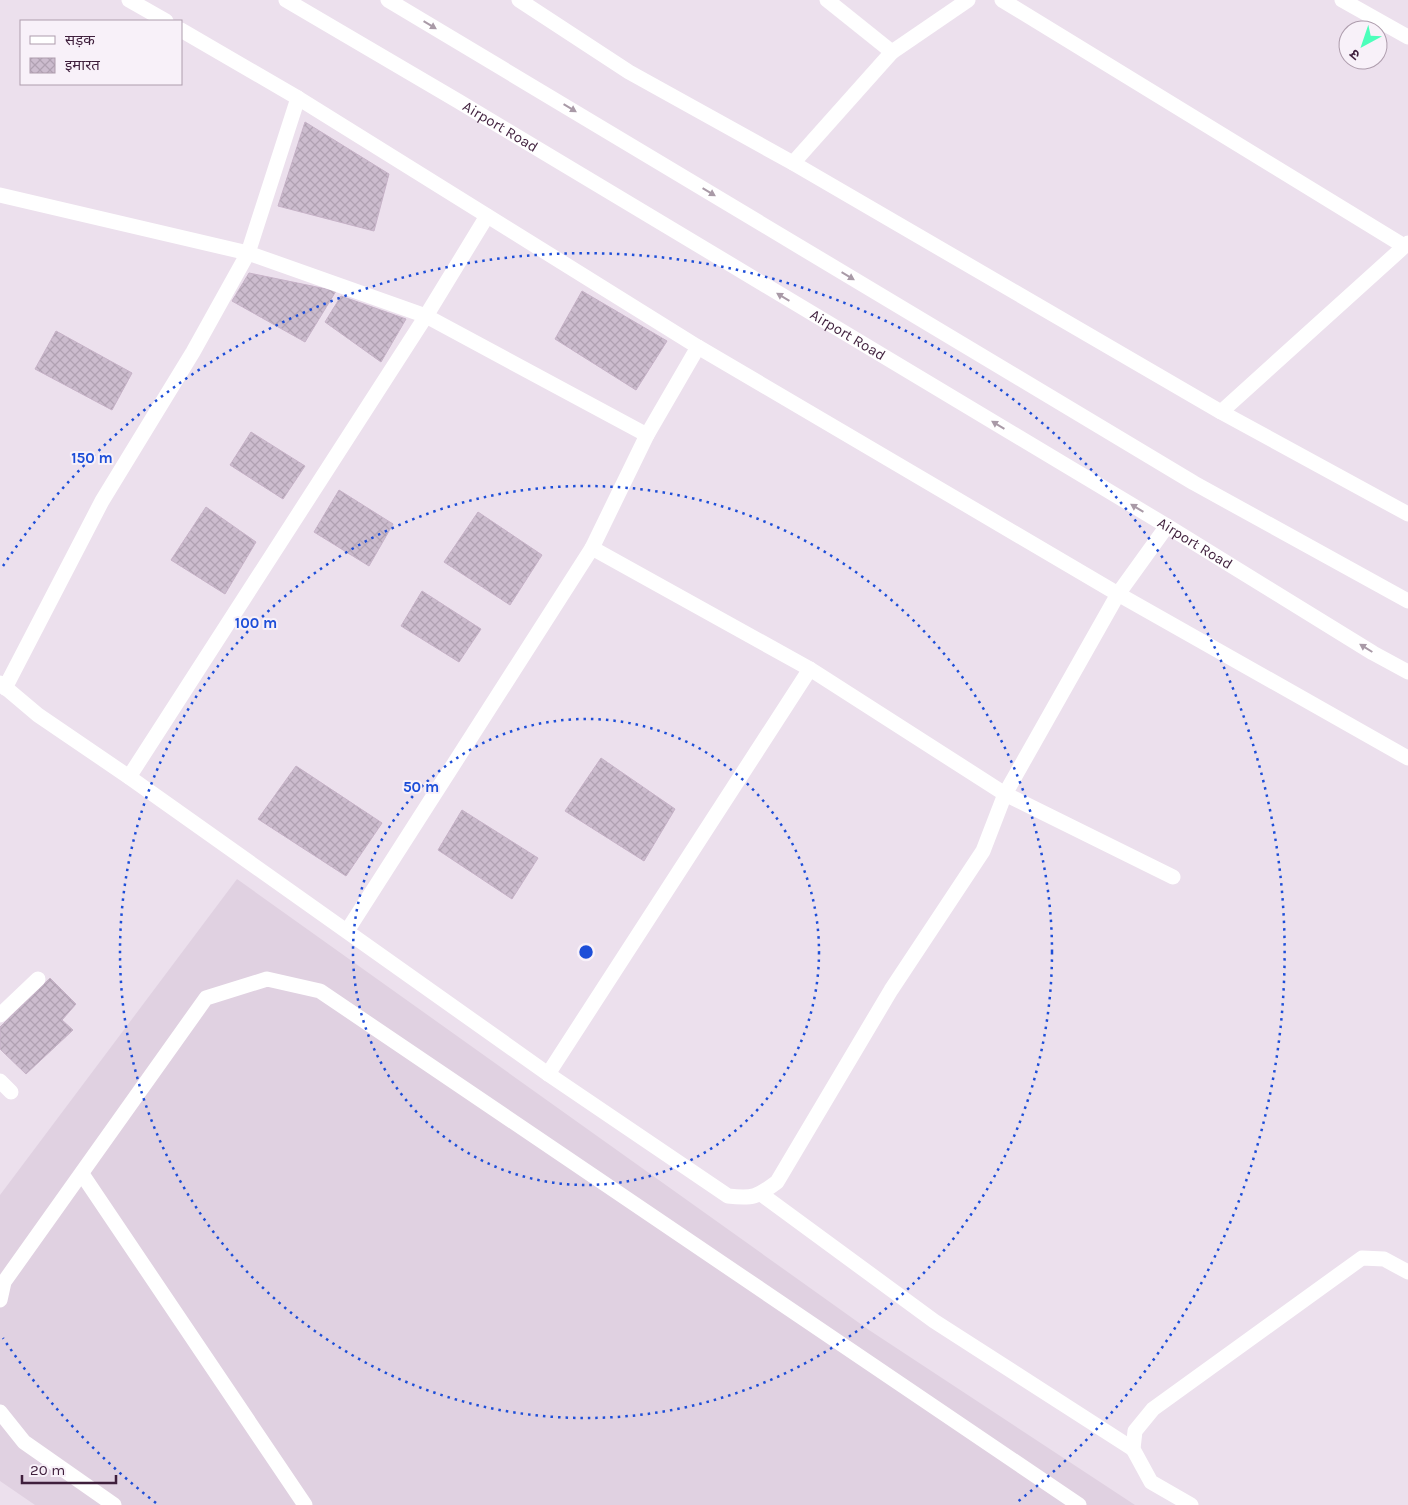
<svg xmlns="http://www.w3.org/2000/svg" width="1408" height="1505" font-family="Karla,'Noto Sans Devanagari',sans-serif">
  <style>
    .built { fill: #e0d1e1 }
    .building { fill: url(#building-cross-hatch); stroke: #c6b2c7 }
    .lines { fill: none; stroke-linecap: round; stroke-linejoin: round }
    .minor { stroke: #fff; stroke-width: 15 }
    .oneway { fill: #a99aa7 }
    .ring { fill: none; stroke: #1d4ed8; stroke-width: 2.5; stroke-dasharray: 2.5 5 }
    .labels { text-anchor: middle; dominant-baseline: central; stroke-width: 4; stroke-linejoin: round; paint-order: stroke }
    .street-label { font-size: 15px; fill: #3f1f3c; stroke: #f8f1f9 }
    .centre { fill: #1d4ed8; stroke: #f8f1f9; stroke-width: 2.5 }
    .ring-label { font-size: 15px; text-anchor: middle; font-weight: bold; fill: #1d4ed8; stroke: #f8f1f9; stroke-width: 4; stroke-linejoin: round; paint-order: stroke }
  </style>
  <defs>
    <pattern id="building-cross-hatch" width="8" height="8" patternUnits="userSpaceOnUse" patternTransform="scale(1.25)"><rect width="8" height="8" fill="#ccbcce"/><path d="M0 0l8 8M0 8l8-8" fill="none" stroke="#b0a1b2"/></pattern>
  </defs>
  <rect width="100%" height="100%" fill="#ece0ed"/>
  <path class="built" d="M237 879 869 1330 1135 1505H35L0 1481V1195Z"/>
  <g class="building">
    <path d="M305 122 389 174 374 231 278 206Z"/>
    <path d="M249 273 336 291 305 342 232 301Z"/>
    <path d="M582 291 667 341 636 390 555 339Z"/>
    <path d="M341 296 406 319 381 362 325 322Z"/>
    <path d="M56 331 132 373 112 410 35 369Z"/>
    <path d="M251 432 305 466 283 499 230 465Z"/>
    <path d="M339 490 393 524 369 566 314 532Z"/>
    <path d="M206 507 256 542 225 594 171 560Z"/>
    <path d="M478 512 542 555 510 605 444 562Z"/>
    <path d="M422 591 481 629 459 662 401 626Z"/>
    <path d="M601 758 675 809 644 861 565 811Z"/>
    <path d="M296 766 382 823 346 876 258 819Z"/>
    <path d="M462 810 538 858 512 899 438 850Z"/>
    <path d="M50 978 76 1004 62 1020 73 1030 26 1074 0 1049V1027Z"/>
  </g>
  <g class="lines">
    <g class="minor">
      <path d="M129 0 166 21"/>
      <path id="s1" d="M286 0 458 101 1167 526 1373 653 1408 672"/>
      <path d="M388 0 1194 483 1408 601"/>
      <path d="M519 0 629 72 793 163 1221 412 1408 514"/>
      <path d="M827 0 892 52"/>
      <path d="M1002 0 1404 246"/>
      <path d="M1342 0 1408 37"/>
      <path d="M181 30 298 98 698 347 1118 594 1408 758"/>
      <path d="M793 163 892 52 968 0"/>
      <path d="M0 195 248 253 426 316 129 777"/>
      <path d="M487 216 426 316 647 435"/>
      <path d="M1221 412 1408 243"/>
      <path d="M592 548 810 669 1005 794 1173 877"/>
      <path d="M0 683 38 715 129 777 548 1074 728 1196C753 1199 757 1197 777 1182L891 990 983 851 1005 794 1118 594 1167 526"/>
      <path d="M5 688 102 501 193 352 248 253 298 98"/>
      <path d="M347 931 592 548 647 435 698 347"/>
      <path d="M0 1015 38 979"/>
      <path d="M548 1074 810 669"/>
      <path d="M0 1081 11 1092"/>
      <path d="M82 1174 305 1505"/>
      <path d="M761 1194 934 1321 1133 1449"/>
      <path d="M0 1300 4 1282 206 998 267 979 320 991 1079 1505"/>
      <path d="M0 1412 24 1442 114 1505"/>
      <path d="M1191 1505 1151 1482 1133 1449 1135 1431 1153 1409 1362 1258 1384 1259 1408 1272"/>
    </g>
  </g>
  <defs><path id="oneway-solid" d="M-6-.8H1V-3.2L6.5 0L1 3.2V.8H-6Z" transform="scale(1.25)"/></defs>
  <g class="oneway">
    <use href="#oneway-solid" transform="translate(430 25) rotate(31)"/>
    <use href="#oneway-solid" transform="translate(570 108) rotate(31)"/>
    <use href="#oneway-solid" transform="translate(709 192) rotate(31)"/>
    <use href="#oneway-solid" transform="translate(848 276) rotate(31)"/>
    <use href="#oneway-solid" transform="translate(783 297) rotate(-149)"/>
    <use href="#oneway-solid" transform="translate(998 425) rotate(-149)"/>
    <use href="#oneway-solid" transform="translate(1137 508) rotate(-149)"/>
    <use href="#oneway-solid" transform="translate(1366 648) rotate(-148)"/>
  </g>
  <g class="ring">
    <circle cx="586" cy="952" r="233"/>
    <circle cx="586" cy="952" r="466"/>
    <path d="M156 1503A699 699 0 0 1 3 1338M3 566A699 699 0 1 1 1016 1503"/>
  </g>
  <g class="labels">
    <g class="street-label">
      <text stroke="none"><textPath href="#s1" startOffset="249">Airport Road</textPath></text>
      <text stroke="none"><textPath href="#s1" startOffset="654">Airport Road</textPath></text>
      <text stroke="none"><textPath href="#s1" startOffset="1059">Airport Road</textPath></text>
    </g>
  </g>
  <circle cx="586" cy="952" r="8" class="centre"/>
  <g class="ring-label">
    <text x="92" y="463">150 m</text>
    <text x="256" y="628">100 m</text>
    <text x="421" y="792">50 m</text>
  </g>
  <rect x="20" y="20" width="162" height="65" fill="#f8f1f9" stroke="#ae9dad"/>
  <rect x="30" y="36" width="25" height="8" fill="#ffffff" stroke="#ae9dad"/>
  <text x="65" y="45" font-size="15" fill="#3f1f3c">सड़क</text>
  <rect x="30" y="58" width="25" height="15" fill="url(#building-cross-hatch)" stroke="#ae9dad"/>
  <text x="65" y="70" font-size="15" fill="#3f1f3c">इमारत</text>
  <g transform="translate(1363 45) rotate(220)"><circle r="24" fill="#f8f1f9" stroke="#ae9dad"/>
  <path d="M0-4L9 19L0 12L-9 19Z" fill="#4cffbb"/>
  <text y="-8" font-size="14" font-weight="bold" text-anchor="middle" fill="#3f1f3c">उ</text>
  </g>
  <path d="M22 1475v8h94v-8" fill="none" stroke="#3f1f3c" stroke-width="2.5"/>
  <text x="30" y="1475" font-size="15" fill="#3f1f3c" stroke="#f8f1f9" stroke-width="4" paint-order="stroke">20 m</text>
</svg>
